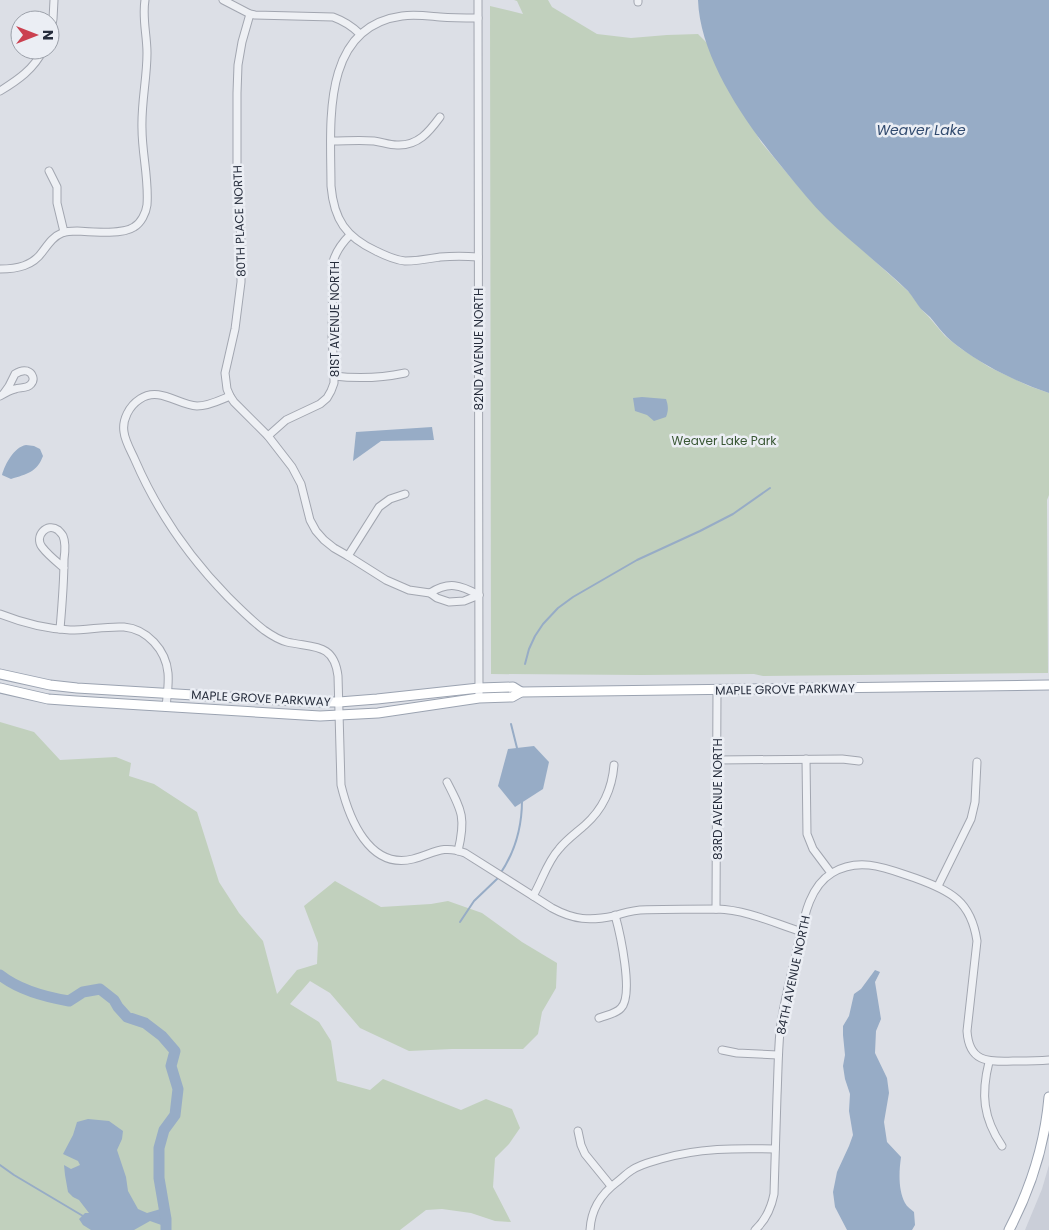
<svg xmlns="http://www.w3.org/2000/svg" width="1049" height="1230" font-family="Poppins,sans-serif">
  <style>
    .built { fill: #caced8 }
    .green { fill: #c1d0bd }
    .water { fill: #97acc6 }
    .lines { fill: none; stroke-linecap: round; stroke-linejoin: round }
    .stream { stroke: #97acc6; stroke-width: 2 }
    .river { stroke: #97acc6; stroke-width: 11 }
    .minor-casing { stroke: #a2a6b0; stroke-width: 9 }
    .major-casing { stroke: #9ba3b1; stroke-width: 11 }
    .minor { stroke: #eef0f4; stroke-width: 7 }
    .major { stroke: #fff; stroke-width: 9 }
    .labels { text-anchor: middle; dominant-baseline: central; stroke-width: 5; stroke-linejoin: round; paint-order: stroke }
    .street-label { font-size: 12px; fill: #262d3c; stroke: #ebeef4 }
    .park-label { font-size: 12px; fill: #395734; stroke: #ebeef4 }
    .water-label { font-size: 14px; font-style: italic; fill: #314a6e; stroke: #ebeef4 }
  </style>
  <rect width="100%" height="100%" fill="#dcdfe6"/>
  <path class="built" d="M1049 1165V1230H1025L1042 1189Z"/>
  <g class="green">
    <path d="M514 0H548L552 7 597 34 631 38 667 35 698 34 707 43 717 67 761 142 802 191 826 217 910 293 922 310 928 316 945 336 960 348 989 367 1029 386 1049 393V495L1047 500 1048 673 763 676 754 674 641 675 491 674 490 6 523 14 517 1Z"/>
    <path d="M0 722 34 732 60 760 116 757 131 763 129 776 154 784 197 812 219 882 239 913 263 941 277 994 297 970 317 964 318 943 304 906 335 881 381 907 431 904 448 901 482 913 522 942 557 963 556 988 542 1012 538 1034 523 1049H452L409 1051 360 1028 330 993 310 981 290 1004 319 1022 331 1041 337 1081 370 1090 383 1079 461 1110 486 1099 512 1109 520 1128 509 1144 495 1158 493 1187 511 1222 495 1221 471 1213 442 1209 426 1210 400 1230H0Z"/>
  </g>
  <g class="water">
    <path d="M698 0H1049V393C1017 382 986 367 959 347 946 338 939 328 930 317 927 314 924 312 921 309 917 304 913 297 908 291 882 266 852 243 826 218 812 204 799 188 786 172 749 128 700 60 698 0Z"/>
    <path d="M642 397 666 399C668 405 669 410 666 417L654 421 647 415 635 411 633 398Z"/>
    <path d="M432 427 434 440 381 441 353 461 356 432Z"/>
    <path d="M26 445 34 446 40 449 43 456C37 472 27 474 11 479L2 475C5 464 14 447 26 445Z"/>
    <path d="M534 746 549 762 543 789 515 807 498 786 508 749Z"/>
    <path d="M875 970 880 972 875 982 881 1019 876 1031 875 1053 887 1078 889 1093 884 1122 887 1142 901 1157C899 1172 898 1189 905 1203 907 1207 911 1209 914 1212L915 1225 912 1230H847L835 1207 833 1192 837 1172 849 1146 853 1135 849 1111 850 1094 845 1079 843 1066 845 1055 843 1035V1026L849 1016 854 994 861 989Z"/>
    <path d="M88 1119 109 1121 123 1131 122 1139 117 1150 126 1177 128 1191 138 1209 147 1213 164 1208 167 1227 150 1221 134 1230H91L83 1225 79 1219 85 1213H89L79 1200 73 1197 68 1192 65 1175 64 1165 71 1169 80 1165 78 1161 63 1154 73 1135 77 1122Z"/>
  </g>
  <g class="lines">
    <g class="stream">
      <path d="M525 664 529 649 535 636 543 624 558 608 573 597 637 560 700 531 733 514 770 488"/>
      <path d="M511 724 517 748"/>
      <path d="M500 874C515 852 522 826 522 800"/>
      <path d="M460 922 474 901 498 878"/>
      <path d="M0 1165 14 1175 83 1216"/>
    </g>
    <path class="river" d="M0 975C19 990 45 997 69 1001L83 992 100 989 114 1000 118 1007 127 1017 145 1023 162 1036 175 1051 171 1066 178 1089 175 1115 164 1130 159 1148V1178L166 1219V1230"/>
    <g class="minor-casing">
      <g id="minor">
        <path d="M223 0 250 14 255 15 333 17C344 21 352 26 360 34"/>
        <path d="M478 0 479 698"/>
        <path d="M638 0V2"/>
        <path d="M250 14 242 42 238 65 237 93V173L241 241V282L235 329 225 373 227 389 230 396 234 402 268 436 292 467 301 484 310 520 316 531 324 540 334 548 348 556 386 580 409 590 430 593 437 598 449 602 464 601 479 595"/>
        <path d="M50 35 53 19 54 0"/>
        <path d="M0 91C18 80 34 69 43 50"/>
        <path d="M331 141C346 141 360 140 374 141 382 142 389 145 397 145 418 146 429 132 440 117"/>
        <path d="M49 171 57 187V203L64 232"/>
        <path d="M478 257C465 256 453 256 440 257 428 259 417 261 405 261 395 260 386 256 376 251 346 237 334 220 331 186 331 125 320 27 402 16 415 14 428 16 440 17 453 18 466 18 478 18"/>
        <path d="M0 269C17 269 33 266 43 251 49 243 54 236 62 233 67 231 72 231 77 231 92 232 122 235 134 227 141 223 146 213 147 205 149 179 142 154 142 129 141 103 147 79 147 53 147 35 142 18 145 0"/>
        <path d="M334 376C359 379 381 378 405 373"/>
        <path d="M0 396C5 393 10 390 15 389 20 387 27 389 31 384 35 380 33 373 27 371 23 370 18 372 15 374L9 386 4 393"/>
        <path d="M230 396C220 400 209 406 197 406 178 405 159 386 140 399 129 406 122 420 124 432 125 441 131 451 135 460 157 511 189 557 228 597 239 608 251 620 264 630 271 635 279 640 287 642 312 648 334 642 338 676L341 785C349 818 369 870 413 859 433 854 442 844 465 853L552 908C574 920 590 921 614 916 623 913 631 911 640 910 666 909 692 909 717 909 747 910 774 923 802 932"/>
        <path d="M268 436 286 420 320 404 327 398 331 391 334 383V376L332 335 333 262C336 251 342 243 350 235"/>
        <path d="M348 556 379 507 390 499 405 494"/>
        <path d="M430 593C449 581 460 585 479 595"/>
        <path d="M0 614C23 623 46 629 70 630 88 630 106 626 124 627 147 629 166 650 168 673 169 684 167 696 166 707"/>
        <path d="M60 629C62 606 64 583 64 559 65 552 66 543 63 536 62 534 60 532 58 530 47 522 34 536 42 547 48 555 57 562 64 568"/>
        <path d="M806 759 807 834 813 849 831 873"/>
        <path d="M717 760 842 759 859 761"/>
        <path d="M447 782C462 811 466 818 458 851"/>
        <path d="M938 886 971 819 975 802 977 762"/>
        <path d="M533 896C542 881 547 862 559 849 566 840 576 833 585 825 603 809 612 790 614 765"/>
        <path d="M716 909 717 690"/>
        <path d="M599 1018C606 1015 616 1014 621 1008 634 995 620 933 615 915"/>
        <path d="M722 1050 737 1053 778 1055"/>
        <path d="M989 1062C981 1094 983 1118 1002 1146"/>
        <path d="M578 1131 581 1145 585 1154 611 1186"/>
        <path d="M590 1230C591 1209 601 1194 617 1182 622 1178 627 1173 632 1170 641 1164 651 1162 661 1159 698 1148 736 1148 775 1149"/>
        <path d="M755 1230C766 1220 771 1209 774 1194 775 1161 776 1128 777 1096 778 1074 778 1053 780 1031 783 1004 791 977 797 950 803 924 807 888 832 873 860 856 888 869 915 878 951 891 971 901 977 941L967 1031C969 1062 987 1062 1013 1061 1025 1061 1037 1061 1049 1060"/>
      </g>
    </g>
    <g class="major-casing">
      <g id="major">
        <path d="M0 674 50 685 77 688 312 702H339L377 699 479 688 513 687 521 692"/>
        <path d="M0 688 48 699 76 701 320 716 378 713 479 698 512 697 521 692 1049 685"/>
        <path d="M1009 1230C1031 1188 1045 1144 1049 1097"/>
      </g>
    </g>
    <use href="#minor" class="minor"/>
    <use href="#major" class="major"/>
  </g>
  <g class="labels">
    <g class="street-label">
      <text transform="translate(239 221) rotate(-92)">80TH PLACE NORTH</text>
      <text transform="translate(334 319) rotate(-90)">81ST AVENUE NORTH</text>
      <text transform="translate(478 349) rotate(-90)">82ND AVENUE NORTH</text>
      <text transform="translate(785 689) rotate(-1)">MAPLE GROVE PARKWAY</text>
      <text transform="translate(261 698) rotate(3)">MAPLE GROVE PARKWAY</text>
      <text transform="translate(717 799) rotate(-90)">83RD AVENUE NORTH</text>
      <text transform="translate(793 975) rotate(-78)">84TH AVENUE NORTH</text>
    </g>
    <g class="park-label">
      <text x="724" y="440">Weaver Lake Park</text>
    </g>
    <g class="water-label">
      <text x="921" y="130">Weaver Lake</text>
    </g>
  </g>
  <g transform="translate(35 35) rotate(90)"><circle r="24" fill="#ebeef4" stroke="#9ca1aa"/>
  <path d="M0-4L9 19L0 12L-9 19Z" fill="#cb4150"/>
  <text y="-8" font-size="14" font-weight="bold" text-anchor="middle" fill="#262d3c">N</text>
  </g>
</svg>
